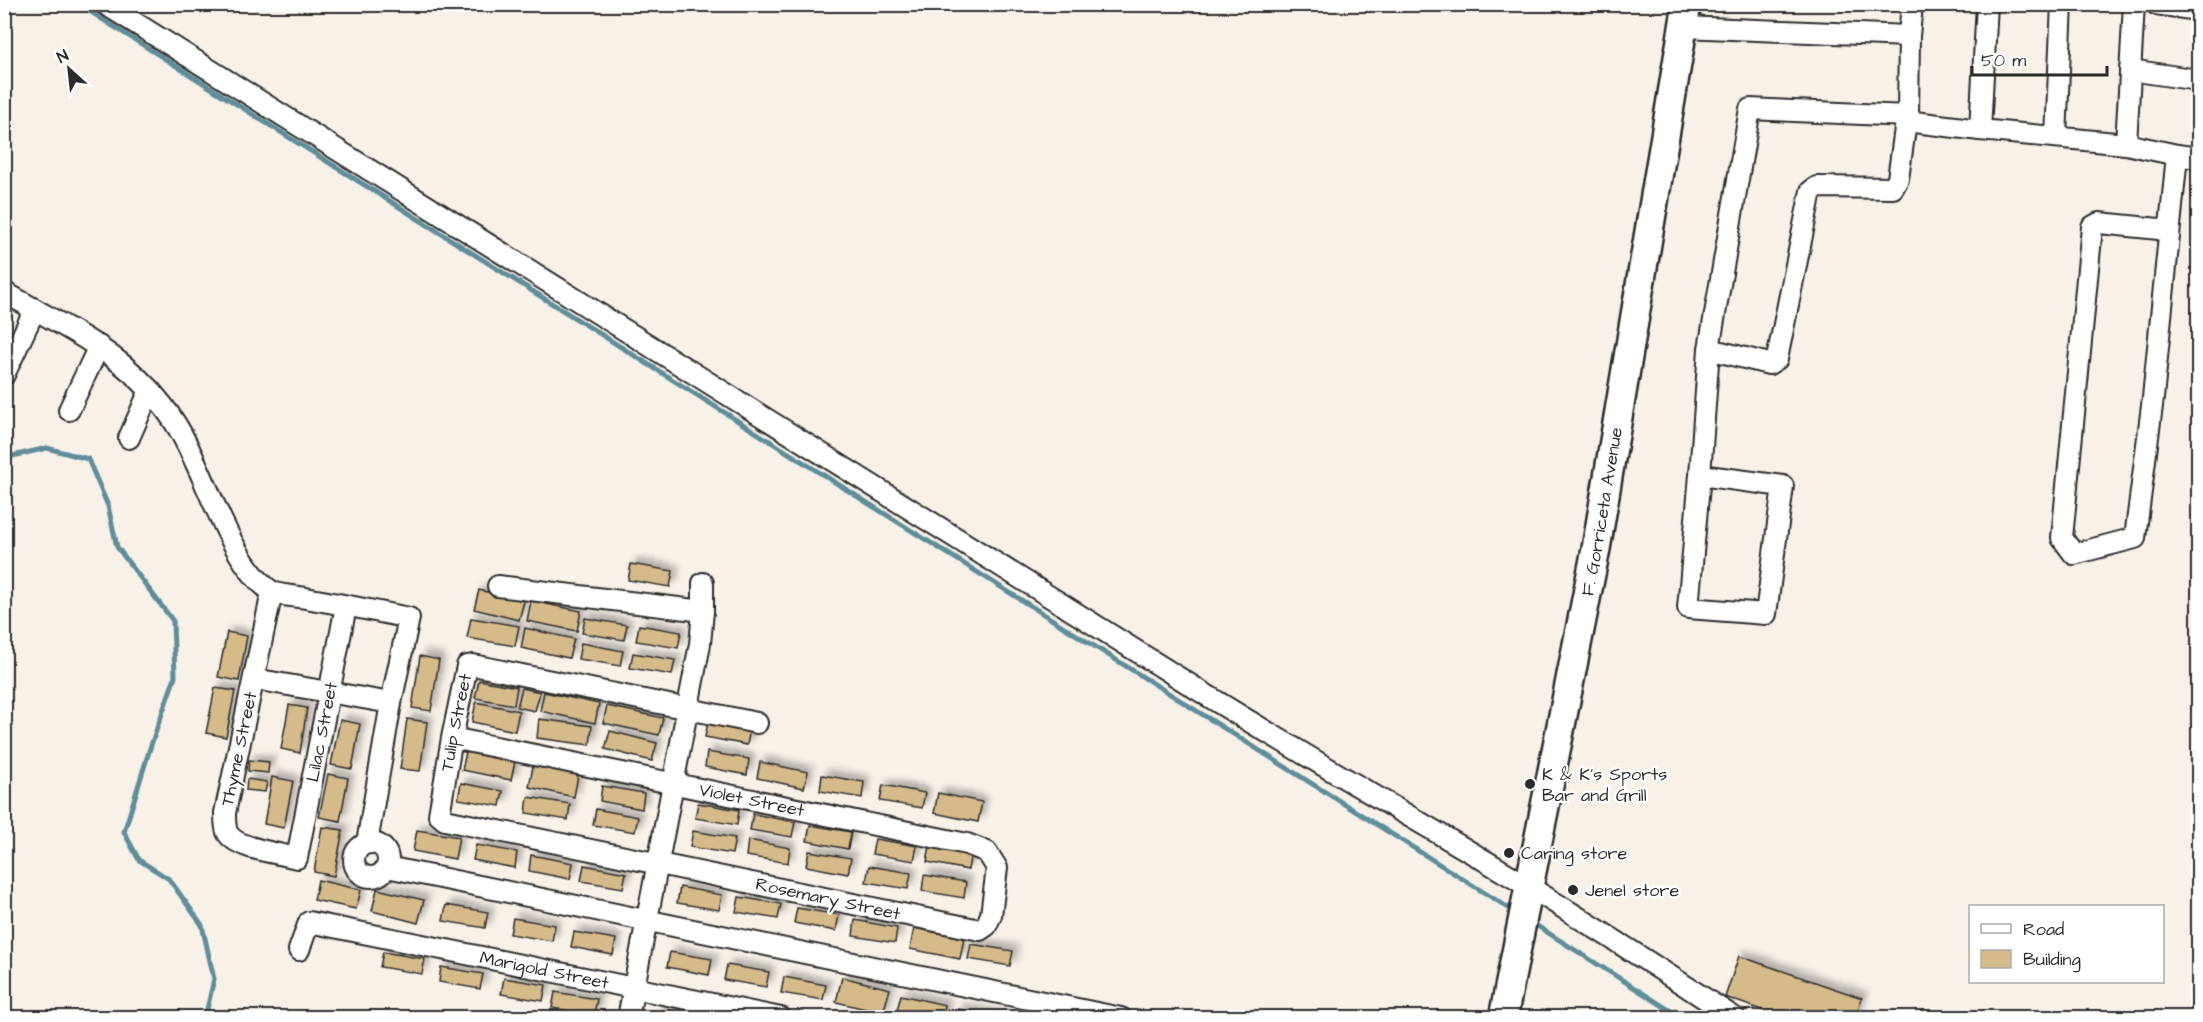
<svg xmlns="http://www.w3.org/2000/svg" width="2203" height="1022" font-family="'Architects Daughter',sans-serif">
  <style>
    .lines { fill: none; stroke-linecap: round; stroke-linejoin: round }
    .stream { stroke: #608d99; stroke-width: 5 }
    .building { fill: #d5ba8a; stroke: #2b2b2b; stroke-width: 1.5; filter: url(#shadow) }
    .minor-casing { stroke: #2b2b2b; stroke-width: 24 }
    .secondary-casing { stroke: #2b2b2b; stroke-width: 32 }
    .minor { stroke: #fff; stroke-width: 20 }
    .secondary { stroke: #fff; stroke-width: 27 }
    .poi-dot { fill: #2b2b2b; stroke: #fff; stroke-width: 2 }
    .labels { text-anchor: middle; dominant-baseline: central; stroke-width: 4.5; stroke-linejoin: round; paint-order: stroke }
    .street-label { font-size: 18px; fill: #2b2b2b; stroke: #fff }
    .poi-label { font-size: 18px; fill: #2b2b2b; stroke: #fff; text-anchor: start }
  </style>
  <defs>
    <filter id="shadow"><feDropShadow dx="5.5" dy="-5.5" stdDeviation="3" flood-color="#0004"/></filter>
  </defs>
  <rect width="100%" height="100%" fill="#f7f1e8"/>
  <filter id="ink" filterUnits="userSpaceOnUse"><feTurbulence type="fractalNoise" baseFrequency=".0167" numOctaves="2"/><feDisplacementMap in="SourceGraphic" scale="12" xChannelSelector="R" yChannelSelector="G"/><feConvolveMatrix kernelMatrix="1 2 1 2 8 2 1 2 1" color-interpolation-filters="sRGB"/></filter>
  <g filter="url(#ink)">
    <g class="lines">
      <g class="stream">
        <path d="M78 4 1515 912"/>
        <path d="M4 458 47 448 88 459 108 506 117 547 173 621 175 677 151 745 124 832 139 860 169 879 202 925 214 979 205 1018"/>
        <path d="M1531 922 1682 1018"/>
      </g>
    </g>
    <g class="building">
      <path d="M631 564 673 571 670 587 628 580Z"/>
      <path d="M479 590 524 601 519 620 474 609Z"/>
      <path d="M531 601 581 611 577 631 527 621Z"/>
      <path d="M471 618 519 626 515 646 467 638Z"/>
      <path d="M585 618 627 625 624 640 582 633Z"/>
      <path d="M639 625 681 632 678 648 636 641Z"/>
      <path d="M525 628 574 639 569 658 521 648Z"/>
      <path d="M227 632 247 636 239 681 218 677Z"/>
      <path d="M581 643 623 651 620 666 578 659Z"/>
      <path d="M633 653 675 660 672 675 630 668Z"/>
      <path d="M420 656 439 660 431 711 412 708Z"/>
      <path d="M479 680 517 687 514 705 475 698Z"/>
      <path d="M215 688 235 691 226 737 206 733Z"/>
      <path d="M522 688 540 692 535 711 517 707Z"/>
      <path d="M544 692 599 704 595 723 540 711Z"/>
      <path d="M476 702 519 711 515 731 472 722Z"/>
      <path d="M289 705 307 708 300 753 281 749Z"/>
      <path d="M607 706 663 718 659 735 603 723Z"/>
      <path d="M407 719 427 722 420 771 400 769Z"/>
      <path d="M539 719 592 726 590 745 537 738Z"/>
      <path d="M340 720 360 724 352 769 331 765Z"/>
      <path d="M708 722 750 729 747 745 705 737Z"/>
      <path d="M610 731 657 743 652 761 605 749Z"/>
      <path d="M466 752 515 762 511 780 462 770Z"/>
      <path d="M707 752 749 759 747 775 705 767Z"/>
      <path d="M249 760 269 762 268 773 248 771Z"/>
      <path d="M760 762 808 772 804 788 757 778Z"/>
      <path d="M533 766 578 775 574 797 529 787Z"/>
      <path d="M328 774 348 778 340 821 319 817Z"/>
      <path d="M822 775 864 782 862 798 820 791Z"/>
      <path d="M272 777 293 781 284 828 264 824Z"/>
      <path d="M247 779 267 782 265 792 246 790Z"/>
      <path d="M461 783 503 791 500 806 458 799Z"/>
      <path d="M883 785 925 793 922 808 880 801Z"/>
      <path d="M602 786 644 793 642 809 600 801Z"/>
      <path d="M938 793 982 802 978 822 934 813Z"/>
      <path d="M528 797 570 804 568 820 526 813Z"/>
      <path d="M698 803 739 810 737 825 695 818Z"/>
      <path d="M596 809 638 817 635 832 593 825Z"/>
      <path d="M753 814 795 822 792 837 750 830Z"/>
      <path d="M810 825 851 832 848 849 807 841Z"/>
      <path d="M322 827 343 830 334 876 314 872Z"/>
      <path d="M417 830 459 837 455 859 413 851Z"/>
      <path d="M693 831 735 838 732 854 690 847Z"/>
      <path d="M875 839 917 846 914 861 872 854Z"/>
      <path d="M748 840 790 848 788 863 746 856Z"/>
      <path d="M476 845 517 852 515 868 473 860Z"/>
      <path d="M930 845 971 853 968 870 927 862Z"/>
      <path d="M809 851 851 858 848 874 806 866Z"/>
      <path d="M531 855 573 863 570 879 529 871Z"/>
      <path d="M584 865 626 873 623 888 581 881Z"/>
      <path d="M869 866 911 873 908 889 866 882Z"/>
      <path d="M924 875 966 882 964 898 922 891Z"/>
      <path d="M318 880 361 890 356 909 314 900Z"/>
      <path d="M680 887 722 895 719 910 677 903Z"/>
      <path d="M377 889 424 900 418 923 372 911Z"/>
      <path d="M739 897 781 904 778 919 736 912Z"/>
      <path d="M446 905 488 912 485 928 443 921Z"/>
      <path d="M797 908 839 915 836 931 794 923Z"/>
      <path d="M513 918 555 925 552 941 510 934Z"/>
      <path d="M855 920 897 928 895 943 853 936Z"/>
      <path d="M914 928 964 938 960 959 910 949Z"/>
      <path d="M574 932 616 939 613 955 571 947Z"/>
      <path d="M971 944 1013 951 1010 966 968 959Z"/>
      <path d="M383 952 425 959 422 974 380 967Z"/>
      <path d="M670 952 712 959 709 975 667 967Z"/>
      <path d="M1739 956 1862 998 1855 1018H1784L1725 997Z"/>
      <path d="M727 965 769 972 766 987 724 980Z"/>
      <path d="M441 967 483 974 480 989 439 982Z"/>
      <path d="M784 977 826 985 823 1000 781 993Z"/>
      <path d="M842 977 890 989 883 1013 836 1002Z"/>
      <path d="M504 978 546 985 543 1001 501 994Z"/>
      <path d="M555 992 597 999 594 1015 552 1008Z"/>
      <path d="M901 995 945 1005 943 1018H914L896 1014Z"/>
      <path d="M958 1009 1000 1017V1018H956Z"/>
      <path d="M657 1012 690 1018H656Z"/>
    </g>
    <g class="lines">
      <g class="minor-casing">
        <g id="minor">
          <path d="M105 4C470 232 834 462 1200 691 1309 759 1421 822 1531 888 1600 930 1667 974 1735 1018"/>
          <path d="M2156 4 2198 10"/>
          <path d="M1683 27 1909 36"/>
          <path d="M2130 70 2198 80"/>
          <path d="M1906 121 1980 130 2126 144 2177 155 2198 158"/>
          <path d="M1980 130 1987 4"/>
          <path d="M2056 137 2062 4"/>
          <path d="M2126 144 2134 4"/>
          <path d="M2169 230 2099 223 2092 227 2062 538 2074 554 2135 538 2153 398 2177 155"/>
          <path d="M4 292C70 330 133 357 175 423 204 467 229 563 271 591 279 596 296 596 306 598 340 604 375 611 409 618L391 703 367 843"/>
          <path d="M1709 349 1769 364 1777 359 1811 191 1817 187 1893 188 1898 179 1906 121 1908 116 1909 36 1912 4"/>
          <path d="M4 375 35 309"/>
          <path d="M69 410 99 346"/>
          <path d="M129 438 150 390"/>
          <path d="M1700 475 1783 486 1766 614 1688 608 1700 475 1709 349 1750 109 1908 116"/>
          <path d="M498 586 703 611"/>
          <path id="s1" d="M272 592 225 813C225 819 225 826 227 832 235 849 279 853 297 858L346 606"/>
          <path d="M254 679 391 703"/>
          <path id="s2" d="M452 738 967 844 987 852 997 868 991 915 986 926 980 930 445 820 439 815 452 738 467 666 473 665 757 723"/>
          <circle cx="371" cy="860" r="17"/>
          <path d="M387 867 1121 1018"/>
          <path id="s3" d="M299 950 309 922 781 1018"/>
          <path d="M628 1018 700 644 703 611V583"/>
        </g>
      </g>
      <g class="secondary-casing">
        <g id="secondary">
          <path id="s4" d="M1503 1018 1596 549 1687 4"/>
        </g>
      </g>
      <use href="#minor" class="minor"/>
      <use href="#secondary" class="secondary"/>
    </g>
  </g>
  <g class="poi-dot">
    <circle cx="1530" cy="784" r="6"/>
    <circle cx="1509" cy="853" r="6"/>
    <circle cx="1573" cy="890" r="6"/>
  </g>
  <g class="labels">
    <g class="street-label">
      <text stroke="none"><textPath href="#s4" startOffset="516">F. Gorriceta Avenue</textPath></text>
      <text stroke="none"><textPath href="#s2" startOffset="1281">Tulip Street</textPath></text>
      <text stroke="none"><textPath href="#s1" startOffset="450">Lilac Street</textPath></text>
      <text transform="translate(239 749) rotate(-78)">Thyme Street</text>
      <text stroke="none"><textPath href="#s2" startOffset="306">Violet Street</textPath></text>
      <text transform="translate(828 899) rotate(12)">Rosemary Street</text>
      <text stroke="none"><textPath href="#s3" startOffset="270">Marigold Street</textPath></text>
    </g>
    <g class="poi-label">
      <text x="1542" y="774">K &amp; K's Sports<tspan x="1542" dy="21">Bar and Grill</tspan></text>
      <text x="1521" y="853">Caring store</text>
      <text x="1585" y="890">Jenel store</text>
    </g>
  </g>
  <rect width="2203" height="1022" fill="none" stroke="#fff" stroke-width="24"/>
  <rect x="12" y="12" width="2179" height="998" fill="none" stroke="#2b2b2b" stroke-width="2" filter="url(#ink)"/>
  <rect x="1969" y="905" width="195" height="78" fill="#ffffff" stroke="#aaaaaa" stroke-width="1.5"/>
  <rect x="1981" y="924" width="30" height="9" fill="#ffffff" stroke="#aaaaaa" stroke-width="1.5"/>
  <text x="2023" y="935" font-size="18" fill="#2b2b2b">Road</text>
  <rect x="1981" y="950" width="30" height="18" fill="#d5ba8a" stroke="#aaaaaa" stroke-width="1.5"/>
  <text x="2023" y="965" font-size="18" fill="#2b2b2b">Building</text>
  <g transform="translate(69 69) rotate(333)" stroke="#ffffff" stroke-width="4.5" paint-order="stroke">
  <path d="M0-4.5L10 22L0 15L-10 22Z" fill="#2b2b2b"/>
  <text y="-9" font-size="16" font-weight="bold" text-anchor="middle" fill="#2b2b2b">N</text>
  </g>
  <path d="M1972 66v9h135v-9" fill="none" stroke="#2b2b2b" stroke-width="3"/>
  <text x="1981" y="66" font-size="18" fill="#2b2b2b" stroke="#ffffff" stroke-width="4.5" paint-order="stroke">50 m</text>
</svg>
